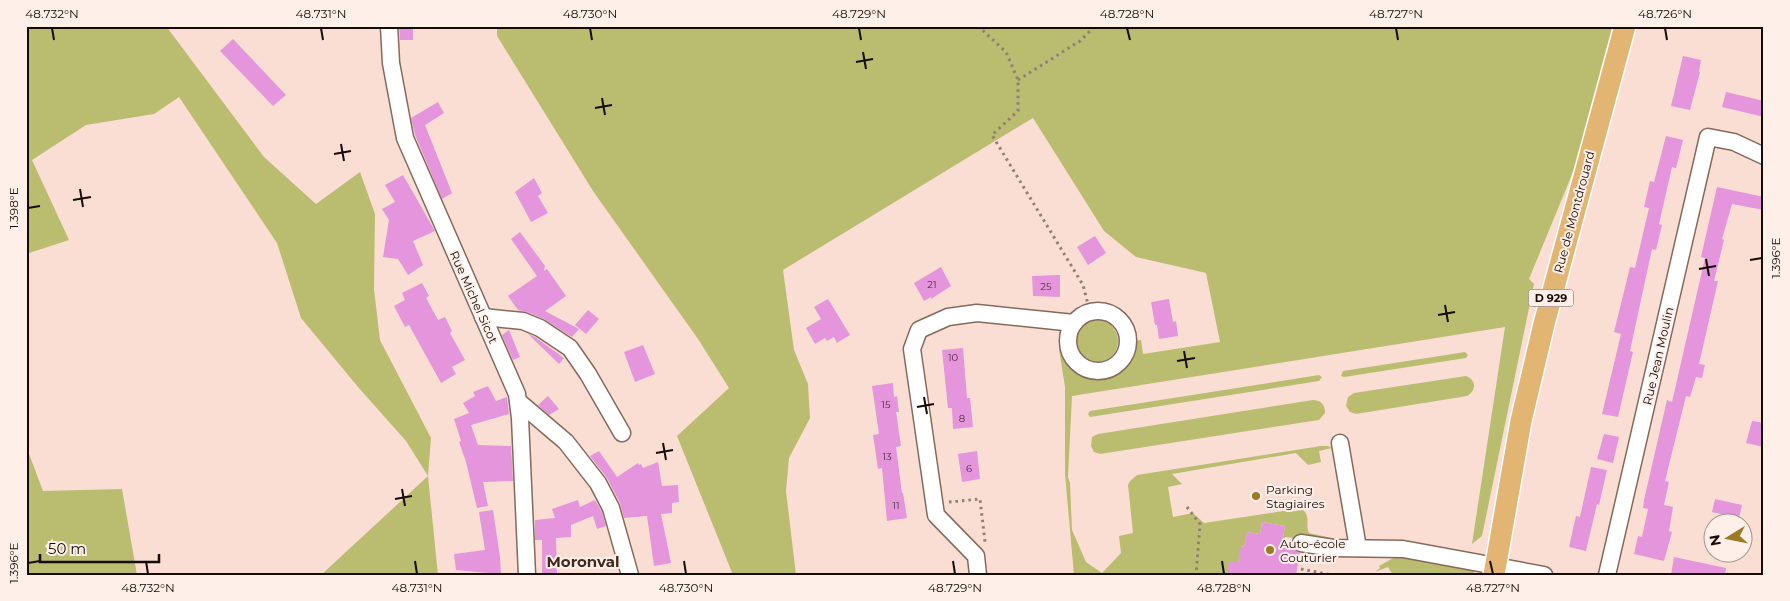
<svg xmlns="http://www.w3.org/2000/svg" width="1790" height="601" font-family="Montserrat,sans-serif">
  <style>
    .green { fill: #babd6f }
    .building { fill: #e495db }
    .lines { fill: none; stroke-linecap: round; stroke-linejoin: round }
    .minor-casing { stroke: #87695b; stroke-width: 19 }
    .major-casing { stroke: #fff; stroke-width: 24 }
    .path { stroke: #937e76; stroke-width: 3; stroke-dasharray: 2.5 4; stroke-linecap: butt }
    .minor { stroke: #fff; stroke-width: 16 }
    .major { stroke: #e3b573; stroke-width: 21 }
    .ticks { fill: none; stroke: #160b07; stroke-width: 2 }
    .poi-dot { fill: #9d7a25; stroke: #feefe9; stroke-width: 2 }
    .labels { text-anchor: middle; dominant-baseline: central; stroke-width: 4; stroke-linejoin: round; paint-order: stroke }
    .number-label { font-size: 10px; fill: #4a2e3c }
    .shield { fill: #feefe9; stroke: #5c4f4b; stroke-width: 1 }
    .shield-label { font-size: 11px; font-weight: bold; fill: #160b07 }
    .street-label { font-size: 12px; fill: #160b07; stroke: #feefe9 }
    .poi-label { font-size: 12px; fill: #160b07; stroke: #feefe9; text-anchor: start }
    .quarter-label { font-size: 15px; font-weight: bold; fill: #43291d; stroke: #feefe9 }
    .neatline { fill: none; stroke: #160b07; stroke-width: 2 }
    .ticks-label { font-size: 12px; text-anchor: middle; fill: #160b07 }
  </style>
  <rect width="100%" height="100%" fill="#fbded3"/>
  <g class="green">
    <path d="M36 26H166L264 157 316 204 360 172 375 214 374 289 380 340 431 438 428 476 438 575H321L428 476 406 441 358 387 301 318 277 243 179 97 154 114 86 125 32 160 69 240 26 254V31Z"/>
    <path d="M497 26H1633L1529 279 1534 284 1482 536 1472 544 1505 327 1072 396 1068 477 1070 483 1072 530 1086 562 1102 573 1121 553 1119 536 1133 533 1128 485 1130 481 1137 475 1321 446H1328L1332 448 1319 451 1321 462 1308 465 1296 453 1172 474 1182 484 1168 487 1173 517 1193 513 1204 523 1284 511 1289 512 1303 510C1311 517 1305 525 1309 533L1336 539 1337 543 1285 537H1283L1285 526 1262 522 1260 534 1247 532 1244 547 1242 546 1238 563 1227 575H1074L1065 474V387L1059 349 1063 348C1068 358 1073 370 1084 375 1100 382 1124 373 1131 357 1133 352 1132 346 1132 341L1141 340 1143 354 1220 342 1206 273 1136 257 1104 231 1033 118 783 270 794 350 808 384 810 418 789 458 786 491 796 575H733L677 436 729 388 698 339 593 191 497 36Z"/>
    <circle cx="1097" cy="341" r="21"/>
    <path d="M1465 352 1468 355 1466 358 1344 377 1341 376 1343 371Z"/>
    <path d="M1319 375 1322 377 1319 381 1090 417 1088 414 1090 411Z"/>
    <path d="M1466 376C1476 380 1477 390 1467 396L1356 414 1350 412 1346 406 1348 397 1354 393Z"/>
    <path d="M1313 400C1321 400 1325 405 1325 413L1319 420 1100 454 1094 452 1091 446 1092 437 1098 434Z"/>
    <path d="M26 446 43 491 122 489 137 575H26Z"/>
    <path d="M1404 555 1472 569 1476 575H1393L1388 567 1375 572 1380 568 1379 566 1395 557Z"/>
  </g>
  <g class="building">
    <path d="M399 26H413V40H400Z"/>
    <path d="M233 39 286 95 273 106 220 51Z"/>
    <path d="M1683 56 1701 60 1699 72H1700L1690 110 1671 106Z"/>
    <path d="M1726 92 1764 101V117L1722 107Z"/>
    <path d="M438 102 444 113 425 125 452 193 442 199 415 135 411 118Z"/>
    <path d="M1666 136 1683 140 1676 168 1672 167 1659 224 1662 225 1656 250 1652 249 1630 351 1633 352 1618 417 1602 414 1621 334 1614 332 1630 267 1635 268 1649 208 1644 207 1650 181 1654 182Z"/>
    <path d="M403 175 435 231 413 241 423 265 408 275 398 259 383 257 389 220 382 209 395 202 385 185Z"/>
    <path d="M534 178 542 193 538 196 548 213 531 222 515 192Z"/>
    <path d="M1717 187 1764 197V210L1732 204 1722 239 1724 240 1714 281H1718L1699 364 1705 365 1702 378 1696 377 1690 397 1686 396 1665 481 1669 482 1664 505 1673 507 1669 531 1672 532 1664 561 1634 554 1638 536 1642 537 1648 509 1643 508 1644 500 1667 400 1672 402 1705 258 1701 257Z"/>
    <path d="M520 232 545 266 544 271 547 269 566 296 545 311 579 329 572 337 544 319 527 312 518 310 508 296 537 276 511 239Z"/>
    <path d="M1095 236 1106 253 1088 265 1077 247Z"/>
    <path d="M941 267 951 286 931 299V297L924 301 914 283Z"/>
    <path d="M1060 275V297L1033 296 1032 276Z"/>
    <path d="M422 283 429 296 426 298 438 320 445 317 452 331 450 333 465 360 452 367 456 374 441 383 409 325 405 327 394 306 405 300 402 293Z"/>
    <path d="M828 299 850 335 837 343 834 337 827 341 825 338 815 344 806 328 821 319 814 307Z"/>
    <path d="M1169 299 1173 322 1176 321 1178 336 1159 339 1157 325H1155L1151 302Z"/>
    <path d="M588 310 599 319 586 334 575 325Z"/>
    <path d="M509 330 520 357 513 360 502 335Z"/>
    <path d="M528 334 535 337 564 358 559 364Z"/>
    <path d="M643 345 655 374 635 382 624 352Z"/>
    <path d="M963 348 967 398H970L973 427 953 429 952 408H948L942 350Z"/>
    <path d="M893 383 894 397 897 396 899 412H896L901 446 896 447 902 493H903L907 518 887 521 882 468 878 469 873 435 879 434 872 386Z"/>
    <path d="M488 386 496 401 507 397 509 414 471 425 478 445 511 446 513 481 483 482 488 506 477 508 466 462 459 442 461 441 454 419 469 413 463 403 475 396 473 392Z"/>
    <path d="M548 396 559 409 549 415 538 405Z"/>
    <path d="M1752 421 1764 423V447L1746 443Z"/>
    <path d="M1604 434 1619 437 1613 463 1597 459Z"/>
    <path d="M599 451 617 477 638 463 639 465 641 464 643 468 658 462 662 486 678 485 679 502 672 503V513L661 514 671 563 654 566 647 516 624 518 620 503 607 478 590 456Z"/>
    <path d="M977 451 980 479 962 482 958 454Z"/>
    <path d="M1591 467 1607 470 1599 505 1597 504 1586 551 1569 547 1576 516 1580 517Z"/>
    <path d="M1715 499 1742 505 1739 518 1712 512Z"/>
    <path d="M578 500 580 507 595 500 602 512 606 526 597 529 593 516 571 525V537L556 538 557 575H542V540H535V520L555 518 552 509Z"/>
    <path d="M493 510 500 557 501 575H488V573L456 570 454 554 485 550 479 512Z"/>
    <path d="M1262 522 1285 526 1283 537H1285L1284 542 1291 543 1294 550 1300 553 1296 575H1227L1229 561 1238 563 1241 546 1244 547 1247 532 1260 534Z"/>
    <path d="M1674 557 1726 568 1725 575H1671Z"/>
  </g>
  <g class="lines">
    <g class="minor-casing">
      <g id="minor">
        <path d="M389 26 391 63 405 138 517 394 520 418 527 575"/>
        <circle cx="1098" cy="341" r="30"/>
        <path d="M483 317 523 321 540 328 570 348 588 374 622 433"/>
        <path d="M519 402 566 442 598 483 611 508 630 575"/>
        <path d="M1340 443 1358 548"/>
        <path d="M1301 543 1333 548 1403 549 1544 575"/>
        <path d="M978 575 976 556 936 515 912 349 919 330 948 317 977 313 1074 323"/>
        <path d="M1607 575 1708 137 1734 142 1764 156"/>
      </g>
    </g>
    <g class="major-casing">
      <path id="major" d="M1494 575 1521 421 1544 324 1625 26"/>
    </g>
    <g class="path">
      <path d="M978 26 1006 52 1018 80V111L992 135 1083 285 1090 312"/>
      <path d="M1018 80 1080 41 1095 26"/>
      <path d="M949 502 980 499 985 542"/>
      <path d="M1187 507 1200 524 1196 575"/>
      <path d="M1301 569 1332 575"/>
    </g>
    <use href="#minor" class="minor"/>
    <use href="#major" class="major"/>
  </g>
  <path class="ticks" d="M52 28 54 40M321 28 323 40M590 28 592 40M859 28 861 40M1127 28 1130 40M1396 28 1398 40M1665 28 1667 40M863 52 866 69M856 62 873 59M602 98 605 115M595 108 612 105M341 144 344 161M334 154 351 151M80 189 83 207M73 200 91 197M28 208 40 206M1706 259 1709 276M1750 260 1762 258M1699 269 1716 266M1445 305 1448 322M1438 315 1455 312M1184 351 1187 368M1177 361 1195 358M924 397 927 414M917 407 934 404M663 443 666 460M656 453 673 450M402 489 405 506M395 499 412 496M146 561 148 574M415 561 417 574M684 561 686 574M953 561 955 574M1222 561 1224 574M1490 561 1493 574M28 563 40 561"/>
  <g class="poi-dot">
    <circle cx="1256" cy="496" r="5"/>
    <circle cx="1270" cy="550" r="5"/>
  </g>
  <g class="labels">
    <g class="number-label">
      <text x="932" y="284">21</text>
      <text x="1046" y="286">25</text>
      <text x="953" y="357">10</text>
      <text x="886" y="404">15</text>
      <text x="962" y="418">8</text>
      <text x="887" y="456">13</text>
      <text x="969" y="468">6</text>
      <text x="896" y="505">11</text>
    </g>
    <rect class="shield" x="1528.5" y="289.5" width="45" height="17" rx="4"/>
    <g class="shield-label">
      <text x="1551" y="298">D 929</text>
    </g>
    <g class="street-label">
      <text transform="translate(1574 212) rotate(-75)">Rue de Montdrouard</text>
      <text transform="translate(474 297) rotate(66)">Rue Michel Sicot</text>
      <text transform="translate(1658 356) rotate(-77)">Rue Jean Moulin</text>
    </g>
    <g class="poi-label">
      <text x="1266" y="489">Parking<tspan x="1266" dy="14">Stagiaires</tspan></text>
      <text x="1280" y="543">Auto-école<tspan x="1280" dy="14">Couturier</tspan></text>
    </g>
    <g class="quarter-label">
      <text x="583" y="561">Moronval</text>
    </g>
  </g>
  <rect width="1790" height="601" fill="none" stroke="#feefe9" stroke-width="55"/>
  <g transform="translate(1728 538) rotate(260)"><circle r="24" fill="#feefe9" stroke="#a1948f"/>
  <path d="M0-4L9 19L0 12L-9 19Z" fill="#9d7a25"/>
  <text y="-8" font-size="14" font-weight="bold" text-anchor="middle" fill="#160b07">N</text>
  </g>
  <path d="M40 554v8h119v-8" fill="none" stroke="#160b07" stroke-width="2.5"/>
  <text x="48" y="554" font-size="15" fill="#160b07" stroke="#feefe9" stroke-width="4" paint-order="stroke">50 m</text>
  <rect x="28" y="28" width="1734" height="546" class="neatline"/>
  <g class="ticks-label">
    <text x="52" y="18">48.732°N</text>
    <text x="321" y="18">48.731°N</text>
    <text x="590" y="18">48.730°N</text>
    <text x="859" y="18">48.729°N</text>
    <text x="1127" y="18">48.728°N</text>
    <text x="1396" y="18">48.727°N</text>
    <text x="1665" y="18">48.726°N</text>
    <text transform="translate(14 208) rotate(-90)" y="4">1.398°E</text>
    <text transform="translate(1776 258) rotate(-90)" y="4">1.396°E</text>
    <text transform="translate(14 563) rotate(-90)" y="4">1.396°E</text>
    <text x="148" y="592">48.732°N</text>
    <text x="417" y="592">48.731°N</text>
    <text x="686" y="592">48.730°N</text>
    <text x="955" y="592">48.729°N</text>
    <text x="1224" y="592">48.728°N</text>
    <text x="1493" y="592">48.727°N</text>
  </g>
</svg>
